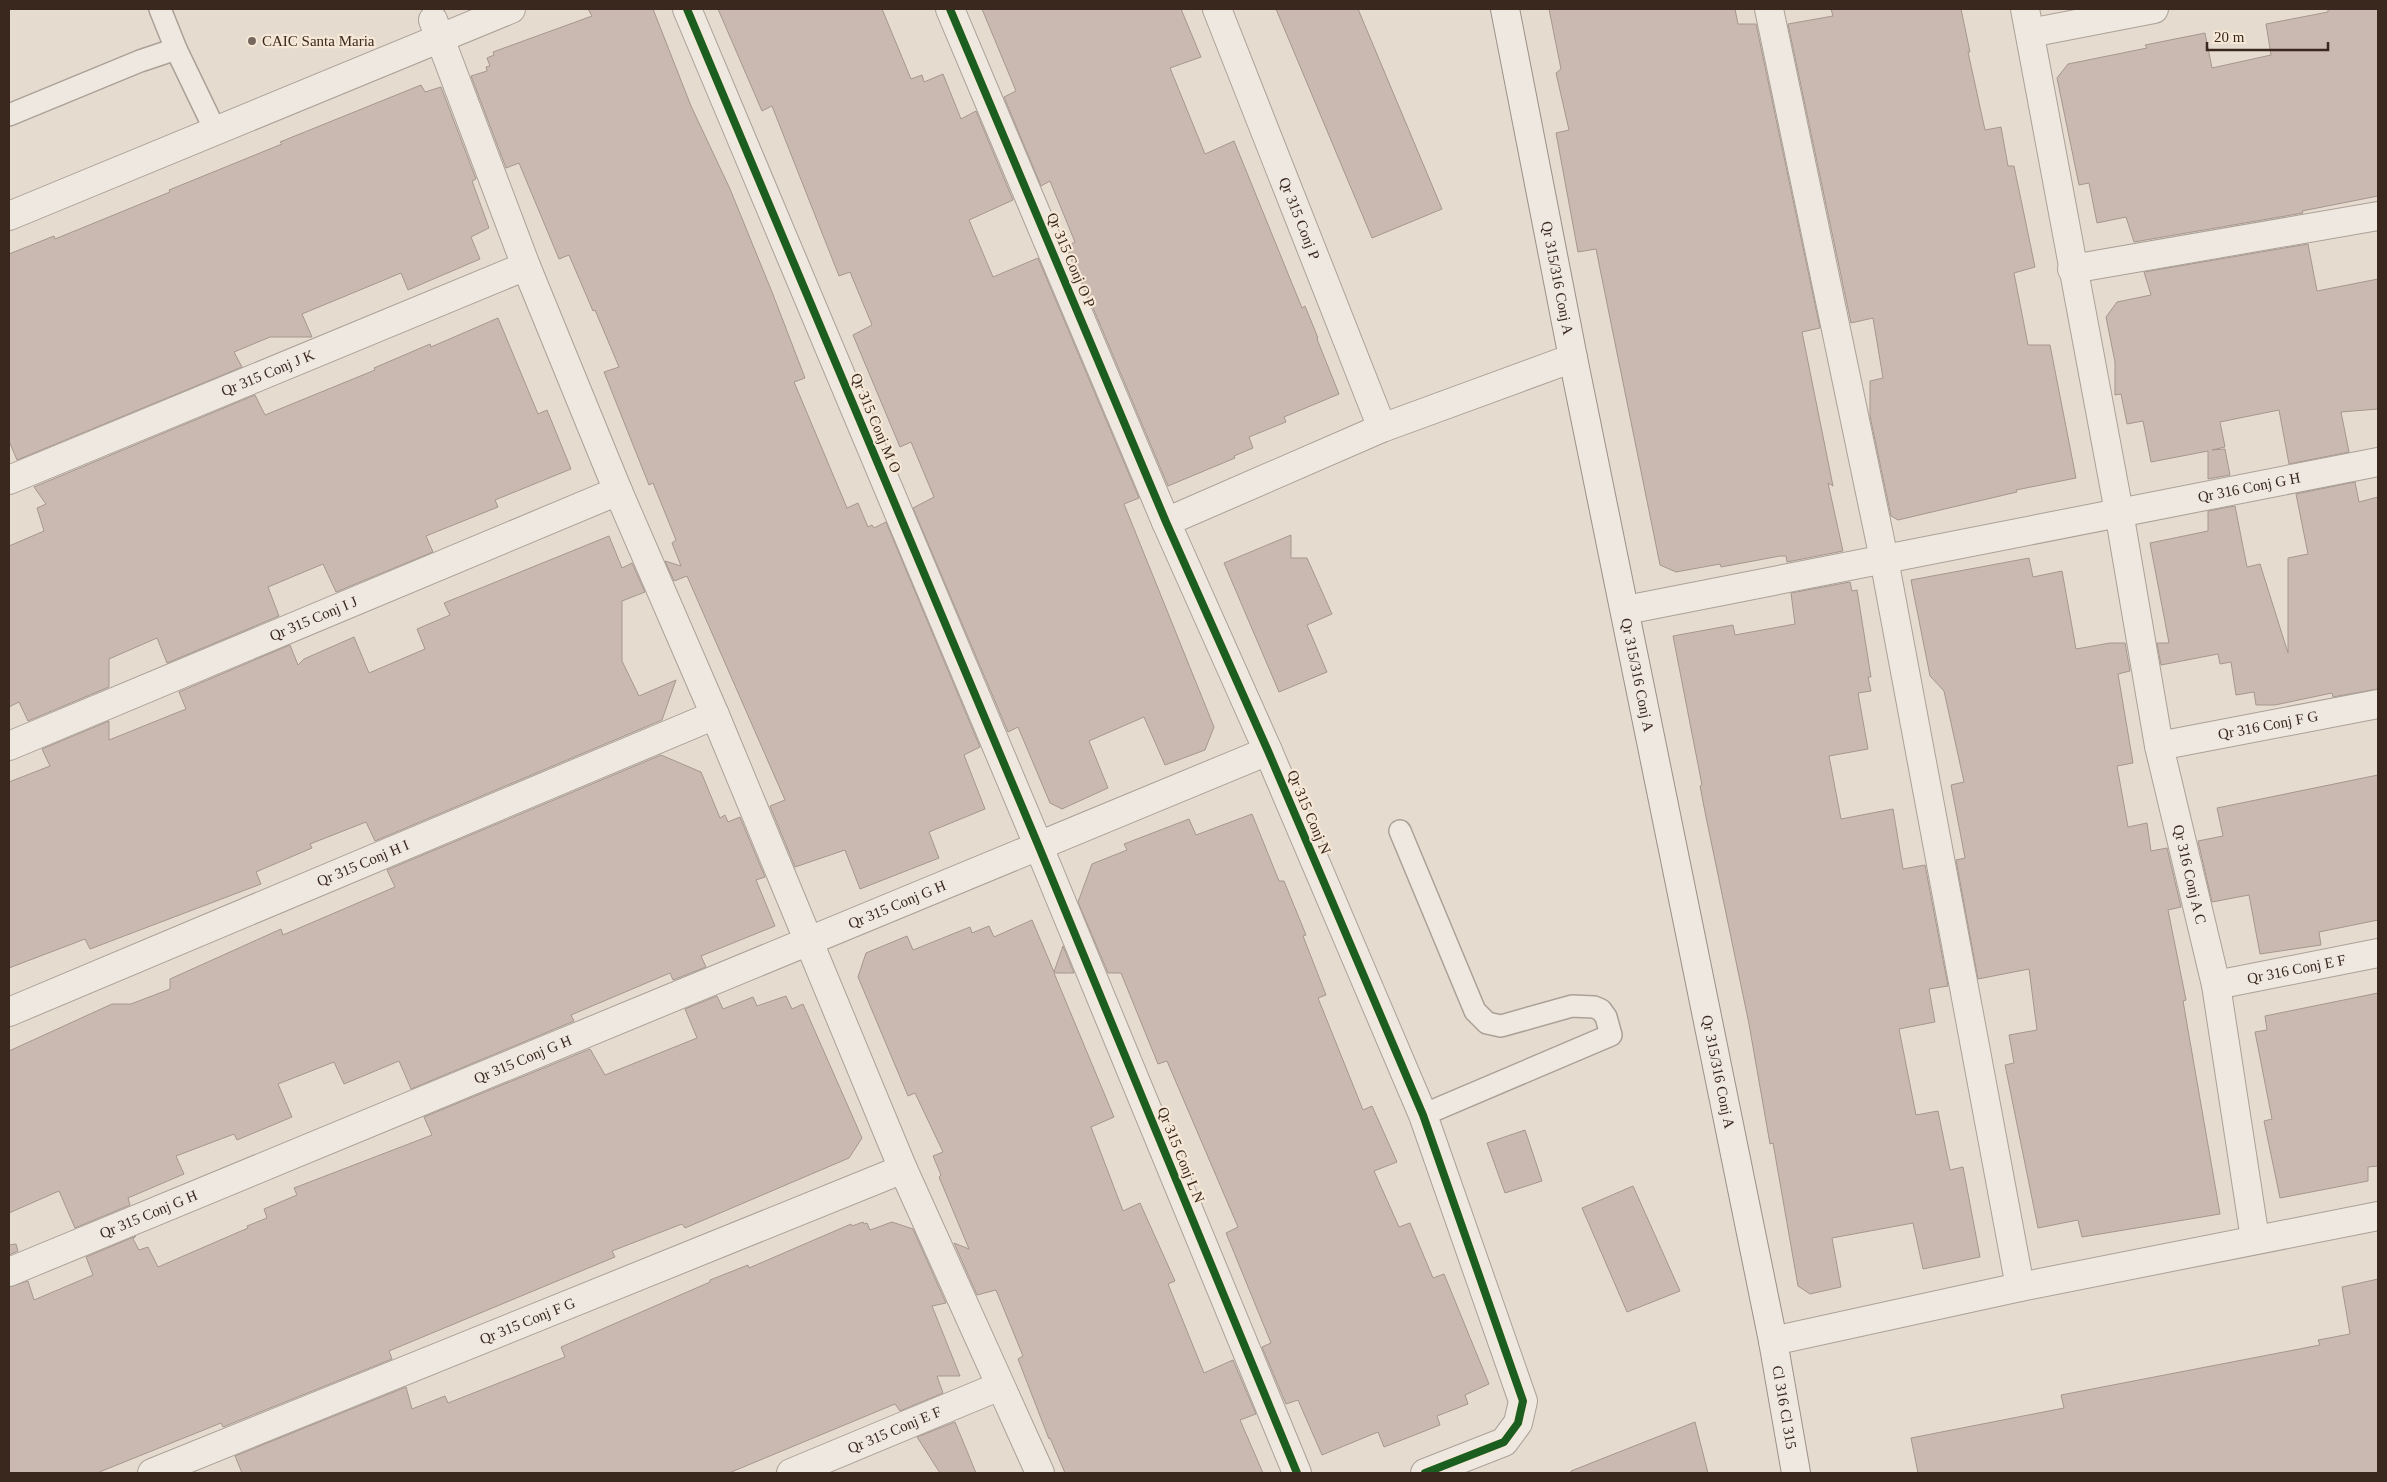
<svg xmlns="http://www.w3.org/2000/svg" width="2387" height="1482" font-family="Georgia,serif">
  <style>
    .building { fill: #cab9b0; stroke: #a6978e }
    .lines { fill: none; stroke-linecap: round; stroke-linejoin: round }
    .lane-casing { stroke: #aba197; stroke-width: 24 }
    .street-casing { stroke: #aba197; stroke-width: 30 }
    .secondary-casing { stroke: #9b9088; stroke-width: 30 }
    .lane { stroke: #eee8e0; stroke-width: 21 }
    .street { stroke: #eee8e0; stroke-width: 28 }
    .secondary { stroke: #eee8e0; stroke-width: 28 }
    .cycleway-casing { stroke: #f6e8d6; stroke-width: 11 }
    .cycleway { stroke: #1b5e20; stroke-width: 8 }
    .poi-dot { fill: #76675d; stroke: #f6e8d6; stroke-width: 2 }
    .labels { text-anchor: middle; dominant-baseline: central; stroke-width: 4.5; stroke-linejoin: round; paint-order: stroke }
    .poi-label { font-size: 15px; fill: #3a281f; stroke: #f6e8d6; text-anchor: start }
    .street-label { font-size: 15px; fill: #3a281f; stroke: #f6e8d6 }
  </style>
  <rect width="100%" height="100%" fill="#e6dbcf"/>
  <g class="building">
    <path d="M588 9H653L691 106 730 189 772 292 805 378 794 382 847 508 858 503 868 527 872 525 874 528 886 522 980 747 964 755 985 809 929 832 939 858 860 889 845 850 795 867 770 806 785 800 687 576 674 581 665 561 681 566 672 543 676 540 653 483 649 485 604 372 619 367 595 310 593 311 569 255 559 259 519 163 506 168 471 76 487 71 486 67 490 66 487 58 494 55 493 52 592 16Z"/>
    <path d="M718 9H882L911 79 922 75 924 82 943 74 961 119 976 111 1013 200 969 220 993 277 1038 258 1139 498 1124 504 1214 727 1205 750 1165 765 1144 717 1089 741 1108 788 1062 809 1050 803 1018 727 1008 732 913 508 934 497 911 442 900 447 853 335 872 325 850 272 839 276 772 106 762 111Z"/>
    <path d="M982 9H1181L1201 57 1170 68 1205 154 1234 141 1302 308 1305 306 1318 338 1317 339 1339 394 1284 417 1286 422 1249 437 1253 448 1234 456 1235 458 1168 486 1067 246 1075 242 1050 181 1041 186 1004 97 1016 91Z"/>
    <path d="M1276 9H1358L1442 209 1372 238Z"/>
    <path d="M1549 9H1735L1738 24H1756L1820 328 1802 332 1833 486 1828 483 1843 551 1787 562 1786 556H1780L1721 567 1720 564 1676 572 1660 565 1596 249 1578 252 1556 133 1569 130 1556 73 1561 69Z"/>
    <path d="M1831 9H1961L1970 52H1968L1985 130 2001 127 2008 166H2014L2035 267 2014 273 2028 345H2050L2076 478 2016 490 2017 492 1898 520 1891 516 1870 416V381L1883 378 1873 318 1851 323 1788 24 1833 16Z"/>
    <path d="M2328 9H2378V196L2302 211 2303 213 2134 242 2126 217 2097 223 2089 183 2079 185 2057 78 2068 64 2147 48 2145 45 2205 33 2212 68 2271 55 2266 24 2328 12Z"/>
    <path d="M421 85 425 92 441 87 476 179 472 181 489 228 471 237 480 259 408 290 401 273 302 314 312 337H270L234 352 242 367 17 460 9 441V254L54 236 55 239 170 192 169 190 282 144 280 142Z"/>
    <path d="M2308 244 2317 291 2378 279V409L2341 412 2349 452 2289 464 2279 410 2220 422 2225 447 2212 450 2225 449 2230 475 2208 479V451L2151 462 2143 421 2127 424 2121 394 2115 395V362L2106 317 2117 302 2151 295 2144 272Z"/>
    <path d="M498 318 538 414 547 410 571 469 495 500 498 507 426 536 433 552 336 592 323 564 268 587 279 616 167 663 157 638 109 659V687L28 721 19 702 9 707V546L44 531 37 508 46 504 34 487 255 395 265 415 375 370 374 368 430 344 431 347Z"/>
    <path d="M2355 482 2359 502 2378 497V689L2333 697 2332 693 2275 705H2256L2254 692 2236 695 2231 662 2220 664 2218 654 2161 665 2157 643H2169L2150 543 2208 531V511L2235 506 2247 567 2260 564 2288 653V558L2308 554 2296 494Z"/>
    <path d="M1291 535V558H1307L1332 614 1307 625 1327 672 1279 692 1224 563Z"/>
    <path d="M609 536 622 568 632 563 645 592 622 601V661L639 696 676 680 662 720 375 841 366 822 310 844 312 848 256 872 261 884 90 949 85 939 9 968V782L50 766 42 749 109 721V740L186 709 179 692 290 645 298 665 304 659 354 637 369 673 425 649 417 629 450 615 444 603Z"/>
    <path d="M2029 558 2033 577 2062 571 2076 649 2110 643H2125L2130 671 2118 674 2133 763 2117 766 2128 827 2147 823 2151 851 2167 848 2181 907 2168 910 2186 1000 2183 1001 2220 1214 2082 1237 2078 1220 2038 1228 2005 1065 2014 1063 2009 1035 2037 1030 2029 969 1978 979 1956 860 1965 858 1951 785 1964 782 1944 691 1930 676 1911 580Z"/>
    <path d="M1850 582 1852 591 1857 590 1871 677H1868L1871 691 1858 693 1868 749 1829 756 1841 819 1893 809 1903 869 1925 865 1948 986 1929 989 1935 1022 1899 1029 1916 1115 1938 1111 1950 1170 1963 1167 1980 1257 1923 1269 1913 1223 1832 1238 1841 1287 1810 1294 1798 1286 1773 1143 1770 1144 1749 1024 1706 817 1700 786 1702 785 1673 636 1733 625 1735 635 1795 624 1791 593Z"/>
    <path d="M661 755 701 772 720 818 725 815 728 822 740 817 765 877 756 880 775 926 701 956 706 967 673 980 670 973 571 1015 574 1021 411 1089 399 1061 344 1084 334 1062 278 1084 292 1117 237 1140 234 1134 176 1156 184 1174 128 1198 130 1205 75 1228 59 1191 9 1213V1051L112 1004H131L170 989V979L281 929 283 935 395 887 387 870Z"/>
    <path d="M2378 775V920L2319 932 2321 945 2260 954 2249 895 2212 902 2198 841 2223 836 2217 808Z"/>
    <path d="M1252 814 1279 881H1284L1306 935 1303 936 1326 995 1318 998 1363 1110 1372 1106 1397 1162 1374 1171 1399 1227 1410 1223 1433 1278 1444 1274 1489 1384 1465 1395 1468 1404 1437 1416 1440 1425 1384 1447 1378 1432 1322 1455 1298 1400 1286 1404 1262 1347 1271 1343 1226 1233 1238 1227 1167 1061 1158 1064 1121 973H1108L1078 902 1092 864 1127 850 1124 844 1189 819 1196 835Z"/>
    <path d="M1032 920 1054 972 1063 946 1074 973H1054L1114 1117 1091 1127 1123 1211 1140 1203 1175 1281 1168 1284 1204 1373 1233 1360 1256 1414 1240 1420 1263 1473H1065L1050 1438 1049 1439 1018 1359 1023 1356 996 1290 977 1295 954 1243 969 1249 939 1177 941 1175 933 1156 943 1152 915 1093 908 1096 858 977 866 953 907 936 913 950 970 927 972 933 989 926 994 937Z"/>
    <path d="M2378 993V1166L2368 1167V1181L2280 1198 2264 1121 2272 1119 2255 1032 2267 1030 2265 1016Z"/>
    <path d="M717 996 723 1009 753 997 757 1006 786 996 792 1009 803 1004 862 1138 849 1158 685 1228 682 1224 612 1251 615 1257 389 1351 392 1359 223 1427 221 1423 97 1473H9V1287L28 1281 34 1300 93 1275 86 1257 136 1236 133 1239 139 1250 148 1247 158 1267 248 1228 247 1226 267 1218 264 1209 297 1195 294 1188 432 1135 424 1117 590 1049 605 1075 697 1038 685 1009Z"/>
    <path d="M1525 1130 1542 1181 1505 1193 1487 1143Z"/>
    <path d="M1633 1186 1680 1291 1627 1312 1582 1208Z"/>
    <path d="M863 1222 864 1224 867 1223 870 1230 892 1222 913 1229 946 1303 932 1306 960 1376H937L943 1393 900 1411 895 1404 729 1473H242L235 1456 406 1387 412 1409 445 1396 448 1403 565 1357 561 1347 710 1282V1280L748 1265 749 1268 851 1224 852 1226Z"/>
    <path d="M16 1244 18 1251 9 1255V1245Z"/>
    <path d="M2378 1279V1473H1918L1911 1438 2064 1408 2061 1395 2320 1345 2318 1340 2350 1334 2342 1287Z"/>
    <path d="M955 1422 976 1473H940L917 1437Z"/>
    <path d="M1695 1422 1708 1473H1571V1471Z"/>
  </g>
  <g class="lines">
    <g class="lane-casing">
      <g id="lane">
        <path d="M160 9 176 49 215 130"/>
        <path d="M9 115 140 61 176 49"/>
        <path d="M1400 831 1475 1011 1487 1023 1501 1026 1572 1006 1594 1007 1601 1010 1606 1017 1611 1035 1423 1115"/>
      </g>
    </g>
    <g class="street-casing">
      <g id="street">
        <path d="M687 9 1039 847 1297 1473"/>
        <path d="M950 9 1166 522 1268 751 1423 1115 1523 1401 1518 1423 1504 1442 1425 1473"/>
        <path id="s1" d="M1217 9 1382 428"/>
        <path d="M1769 9 1884 559 2020 1287"/>
        <path id="s2" d="M2025 9 2119 512 2159 746 2216 985 2255 1239"/>
        <path d="M433 20 526 266 618 491 715 715 903 1169 1040 1473"/>
        <path d="M2030 33 2154 9"/>
        <path d="M9 216 511 9"/>
        <path d="M2072 269 2378 216"/>
        <path id="s3" d="M9 480 526 266"/>
        <path d="M1166 522 1382 428 1573 358"/>
        <path id="s4" d="M1626 610 2378 462"/>
        <path id="s5" d="M9 746 618 491"/>
        <path id="s6" d="M2159 746 2378 704"/>
        <path id="s7" d="M2216 985 2378 953"/>
        <path id="s8" d="M9 1012 715 715"/>
        <path id="s9" d="M9 1272 1268 751"/>
        <path d="M1773 1341 2020 1287 2378 1216"/>
        <path id="s10" d="M152 1473 903 1169"/>
        <path id="s11" d="M791 1473 1000 1386"/>
      </g>
    </g>
    <g class="secondary-casing">
      <g id="secondary">
        <path id="s12" d="M1505 9 1573 358 1773 1341 1796 1473"/>
      </g>
    </g>
    <use href="#lane" class="lane"/>
    <use href="#street" class="street"/>
    <use href="#secondary" class="secondary"/>
    <g class="cycleway-casing">
      <g id="cycleway">
        <path d="M687 9 1039 847 1297 1473"/>
        <path d="M950 9 1166 522 1268 751 1423 1115 1523 1401 1518 1423 1504 1442 1425 1473"/>
      </g>
    </g>
    <use href="#cycleway" class="cycleway"/>
  </g>
  <circle class="poi-dot" cx="252" cy="41" r="5"/>
  <g class="labels">
    <g class="poi-label">
      <text x="262" y="41">CAIC Santa Maria</text>
    </g>
    <g class="street-label">
      <text stroke="none"><textPath href="#s1" startOffset="225">Qr 315 Conj P</textPath></text>
      <text transform="translate(1071 260) rotate(67)">Qr 315 Conj O P</text>
      <text stroke="none"><textPath href="#s12" startOffset="274">Qr 315/316 Conj A</textPath></text>
      <text stroke="none"><textPath href="#s3" startOffset="280">Qr 315 Conj J K</textPath></text>
      <text transform="translate(876 423) rotate(67)">Qr 315 Conj M O</text>
      <text stroke="none"><textPath href="#s4" startOffset="635">Qr 316 Conj G H</textPath></text>
      <text stroke="none"><textPath href="#s5" startOffset="330">Qr 315 Conj I J</textPath></text>
      <text stroke="none"><textPath href="#s12" startOffset="679">Qr 315/316 Conj A</textPath></text>
      <text stroke="none"><textPath href="#s6" startOffset="111">Qr 316 Conj F G</textPath></text>
      <text transform="translate(1309 812) rotate(67)">Qr 315 Conj N</text>
      <text stroke="none"><textPath href="#s8" startOffset="384">Qr 315 Conj H I</textPath></text>
      <text stroke="none"><textPath href="#s2" startOffset="881">Qr 316 Conj A C</textPath></text>
      <text stroke="none"><textPath href="#s9" startOffset="961">Qr 315 Conj G H</textPath></text>
      <text stroke="none"><textPath href="#s7" startOffset="82">Qr 316 Conj E F</textPath></text>
      <text stroke="none"><textPath href="#s9" startOffset="556">Qr 315 Conj G H</textPath></text>
      <text stroke="none"><textPath href="#s12" startOffset="1084">Qr 315/316 Conj A</textPath></text>
      <text transform="translate(1181 1155) rotate(68)">Qr 315 Conj L N</text>
      <text stroke="none"><textPath href="#s9" startOffset="151">Qr 315 Conj G H</textPath></text>
      <text stroke="none"><textPath href="#s10" startOffset="405">Qr 315 Conj F G</textPath></text>
      <text stroke="none"><textPath href="#s12" startOffset="1426">Cl 316 Cl 315</textPath></text>
      <text stroke="none"><textPath href="#s11" startOffset="112">Qr 315 Conj E F</textPath></text>
    </g>
  </g>
  <rect width="2387" height="1482" fill="none" stroke="#3a281f" stroke-width="20"/>
  <path d="M2207 42v8h121v-8" fill="none" stroke="#3a281f" stroke-width="2.5"/>
  <text x="2214" y="42" font-size="15" fill="#3a281f" stroke="#f6e8d6" stroke-width="4" paint-order="stroke">20 m</text>
</svg>
